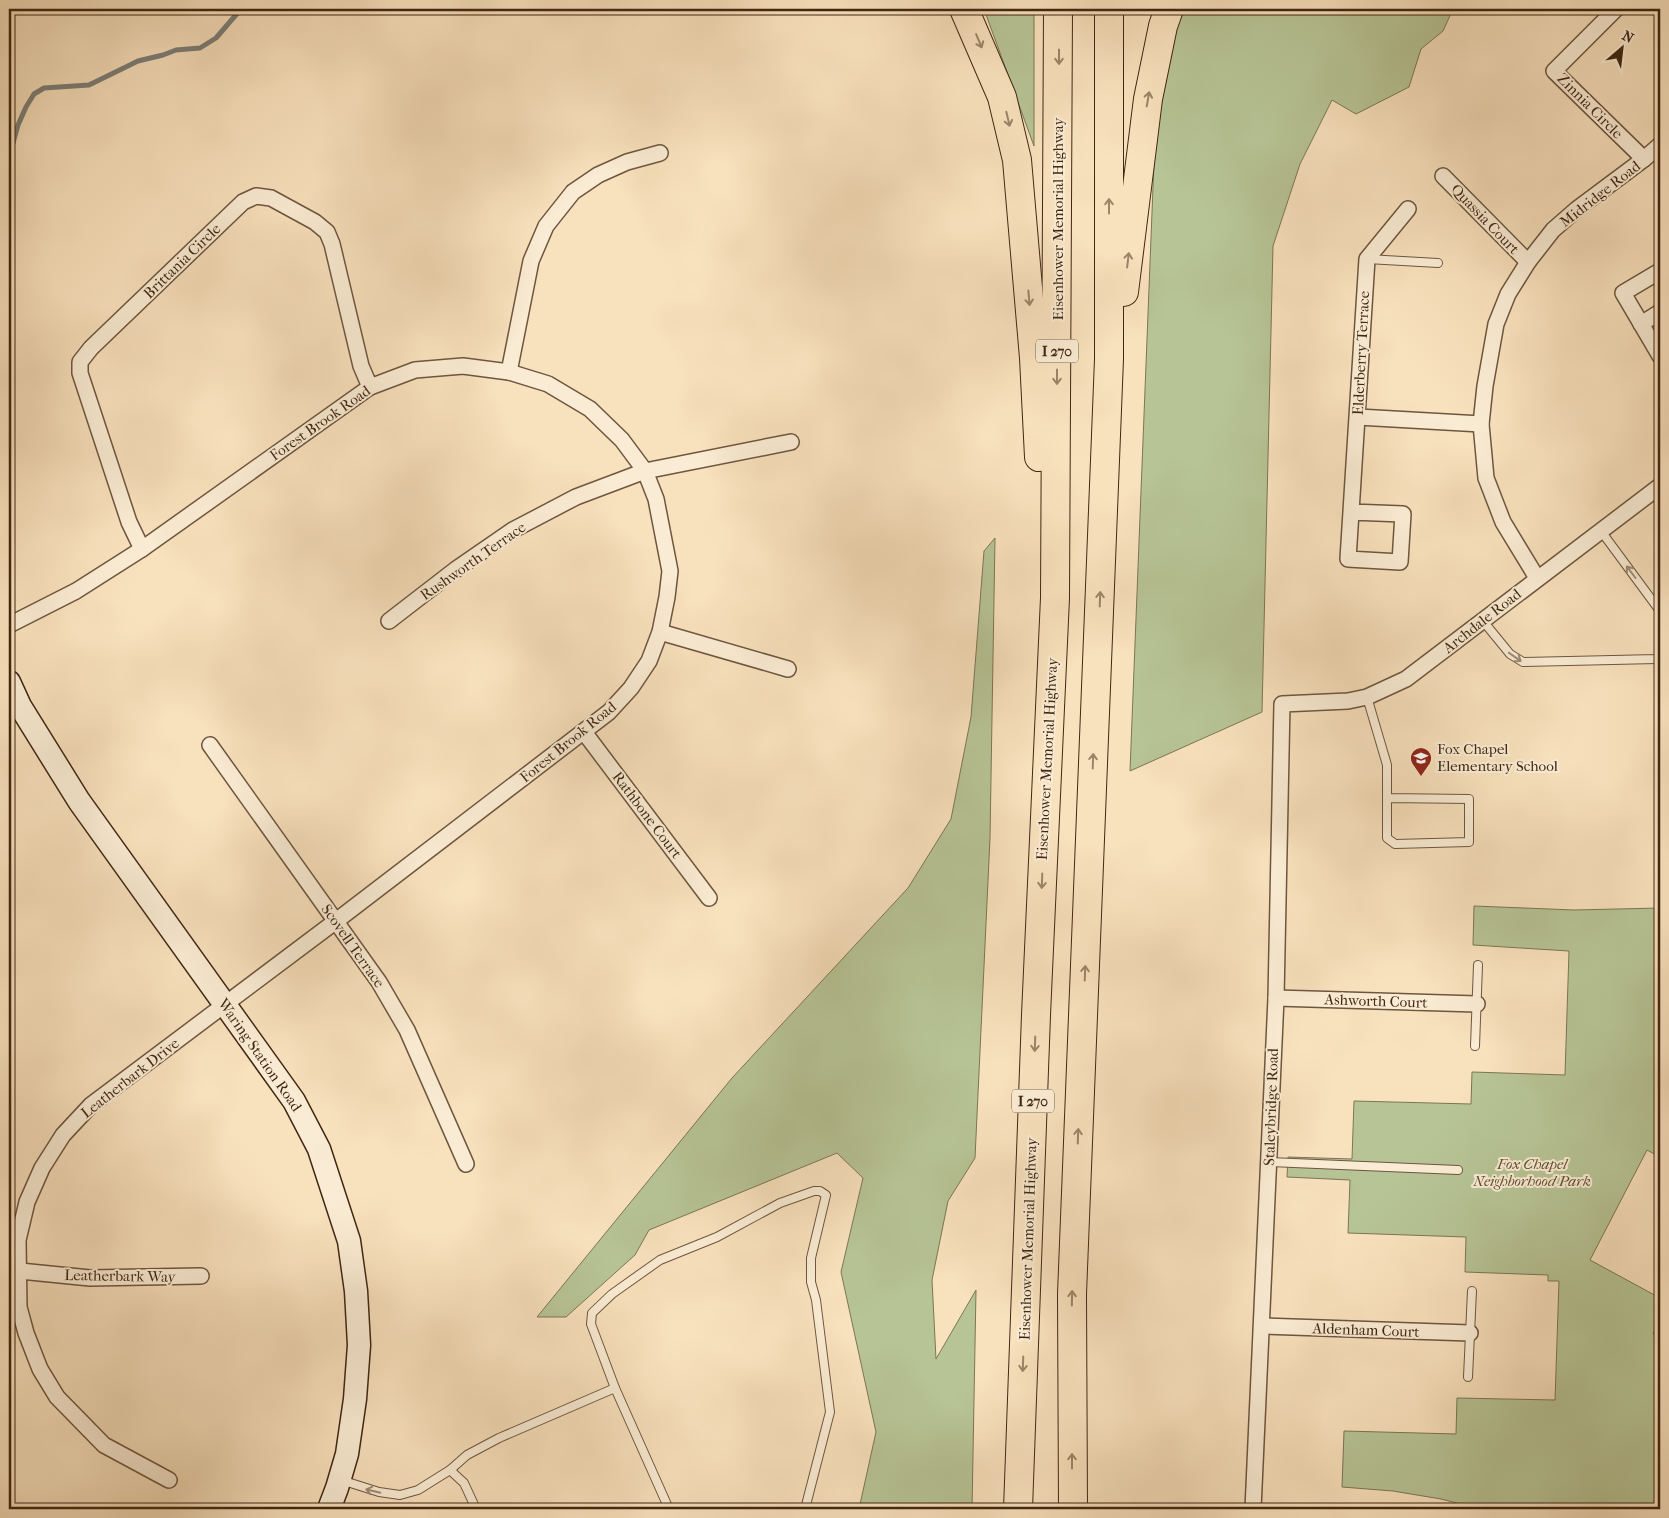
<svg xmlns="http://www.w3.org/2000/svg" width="1669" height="1518" font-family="'IM FELL French Canon',serif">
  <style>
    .green { fill: #b7c496; stroke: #7c7654 }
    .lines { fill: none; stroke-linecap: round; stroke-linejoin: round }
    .stream { stroke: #7c7f79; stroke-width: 5 }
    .lane-casing { stroke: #6e563e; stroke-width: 10 }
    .street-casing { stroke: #6e563e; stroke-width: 18 }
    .secondary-casing { stroke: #402713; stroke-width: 25 }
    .highway-casing { stroke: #402713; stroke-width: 30 }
    .lane { stroke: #faecd4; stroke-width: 8 }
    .street { stroke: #faecd4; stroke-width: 15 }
    .secondary { stroke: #faecd4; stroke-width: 22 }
    .highway { stroke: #f8e1bd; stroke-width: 28 }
    .oneway { stroke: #9c8468 }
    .oneway2 { stroke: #9d8a74 }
    .labels { text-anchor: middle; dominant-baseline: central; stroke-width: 4; stroke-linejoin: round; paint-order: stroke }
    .shield { fill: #faecd4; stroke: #78624d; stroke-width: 1 }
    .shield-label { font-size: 14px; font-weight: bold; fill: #402713 }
    .street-label { font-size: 15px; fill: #402713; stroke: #faecd4 }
    .poi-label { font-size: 15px; fill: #402713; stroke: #faecd4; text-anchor: start }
    .park-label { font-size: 15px; font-style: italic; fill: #5e4e34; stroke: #faecd4 }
  </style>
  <rect width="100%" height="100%" fill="#f8e1bd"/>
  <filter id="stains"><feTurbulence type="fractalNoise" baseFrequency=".004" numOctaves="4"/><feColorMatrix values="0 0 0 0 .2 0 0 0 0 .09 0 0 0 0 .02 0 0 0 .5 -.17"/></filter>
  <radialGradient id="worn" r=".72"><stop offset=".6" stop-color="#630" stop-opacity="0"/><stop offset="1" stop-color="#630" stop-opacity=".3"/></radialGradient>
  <g class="green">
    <path d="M984 9H1034V146Z"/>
    <path d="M1182 9H1453L1443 31 1421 49 1409 87 1356 114 1332 100 1300 164 1273 246 1262 712 1130 771 1155 136 1165 74Z"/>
    <path d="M995 538 990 838 975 1158 948 1201 932 1280 936 1359 976 1290 972 1509H859L876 1432 841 1272 863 1178 837 1153 649 1230 635 1255 566 1317H537L732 1078 908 888 951 819 971 717 984 551Z"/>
    <path d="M1474 906 1574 910 1660 908V1157L1647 1150 1590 1260 1660 1298V1319L1653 1334 1660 1338V1509H1479L1441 1499 1393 1491 1342 1487 1344 1431 1456 1434 1457 1398 1555 1400 1559 1281H1548V1275L1465 1272 1466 1237 1348 1233 1350 1180 1287 1177 1288 1157 1352 1159 1354 1101 1471 1104 1472 1072 1565 1075 1569 951 1473 945Z"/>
  </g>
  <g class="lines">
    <g class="stream">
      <path d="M409 9 414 11"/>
      <path d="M9 150 13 143 18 125 26 107 34 94 44 88 89 85 138 61 163 55 176 50 200 48 216 38 241 9"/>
    </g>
    <g class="lane-casing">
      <g id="lane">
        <path d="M1367 259 1438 263"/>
        <path d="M1601 531 1660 611"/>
        <path d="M1483 621 1510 654 1523 662 1657 659 1660 657"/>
        <path d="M1367 697 1387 765V838L1395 844 1469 842V799L1387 798"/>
        <path d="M1475 1046 1478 965"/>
        <path d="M1269 1162 1458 1170"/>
        <path d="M1468 1377 1472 1291"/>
        <path d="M615 1388 591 1324 592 1313 612 1294 660 1260 717 1237 780 1203 814 1191H820L826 1195 811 1258V1282L816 1300 830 1412 805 1509"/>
        <path d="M450 1470 464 1483 476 1509"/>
        <path d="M341 1480 379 1492 400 1495 418 1490 450 1470 467 1455 499 1438 615 1388 669 1509"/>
      </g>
    </g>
    <g class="street-casing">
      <g id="street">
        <path d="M1616 9 1554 71 1644 159"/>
        <path d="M1443 176 1528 262"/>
        <path d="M1660 271 1623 293 1660 356"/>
        <path d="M1641 324 1660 312"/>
        <path d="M509 372 531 261 546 226 573 192 598 175 627 162 660 153"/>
        <path d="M1358 417 1481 424"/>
        <path d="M1351 512 1403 514 1400 562 1348 559 1367 259 1408 209"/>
        <path d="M142 549 129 522 80 373V362L91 348 243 202 256 196 271 198 315 222 327 232 332 244 361 366 370 387"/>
        <path d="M1537 578 1503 522 1486 478 1481 424 1485 386 1496 324 1508 294 1528 262 1553 230 1577 209 1644 159 1660 145"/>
        <path d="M389 621 455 570 513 530 576 497 645 471 791 442"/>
        <path d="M9 625 76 591 142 549 370 387 415 370 463 366 509 372 548 384 590 409 622 440 645 471 656 499 670 571 667 597 660 632 649 661 631 688 609 712 336 921 91 1105 63 1135 42 1168 27 1202 18 1240 19 1307 26 1333 40 1369 57 1397 104 1445 169 1480"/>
        <path d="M660 632 788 669"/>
        <path d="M584 732 709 898"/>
        <path d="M210 745 379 982 407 1030 466 1164"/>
        <path d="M1276 998 1477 1004"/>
        <path d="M10 1270 90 1278 201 1276"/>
        <path d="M1262 1326 1470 1333"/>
        <path d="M1253 1509 1276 998 1282 704 1348 701 1367 697 1406 679 1660 486"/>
      </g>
    </g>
    <g class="secondary-casing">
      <path id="secondary" d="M9 682 20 706 79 801 294 1101 319 1149 349 1241 356 1291 359 1345 355 1399 347 1454 337 1488 329 1509"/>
    </g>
    <g class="highway-casing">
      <g id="highway">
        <path d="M964 9 1002 97 1017 160 1034 358 1039 457"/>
        <path d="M1124 292 1148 99 1163 26 1169 9"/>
        <path d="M1018 1509 1036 1015 1055 598 1058 9"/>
        <path d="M1073 1509 1072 1294 1109 359V9"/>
      </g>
    </g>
    <use href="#lane" class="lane"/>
    <use href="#street" class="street"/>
    <use href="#secondary" class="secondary"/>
    <use href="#highway" class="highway"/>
  </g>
  <defs><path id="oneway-shaft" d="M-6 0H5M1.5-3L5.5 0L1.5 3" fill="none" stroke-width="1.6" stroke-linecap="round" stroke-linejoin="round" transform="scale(1.25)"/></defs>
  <g class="oneway">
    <use href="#oneway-shaft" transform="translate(979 41) rotate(67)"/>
    <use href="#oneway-shaft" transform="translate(1059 57) rotate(90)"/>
    <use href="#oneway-shaft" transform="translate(1148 99) rotate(-80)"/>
    <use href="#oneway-shaft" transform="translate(1008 119) rotate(77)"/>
    <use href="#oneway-shaft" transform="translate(1109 206) rotate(-90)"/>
    <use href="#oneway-shaft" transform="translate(1128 260) rotate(-83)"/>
    <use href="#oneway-shaft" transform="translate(1029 298) rotate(85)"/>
    <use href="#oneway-shaft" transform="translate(1057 377) rotate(90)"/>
    <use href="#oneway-shaft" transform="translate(1100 599) rotate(-88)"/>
    <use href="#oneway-shaft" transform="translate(1093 761) rotate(-88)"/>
    <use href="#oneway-shaft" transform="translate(1042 881) rotate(92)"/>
    <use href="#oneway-shaft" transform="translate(1085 973) rotate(-88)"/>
    <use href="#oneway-shaft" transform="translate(1035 1044) rotate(92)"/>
    <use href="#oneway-shaft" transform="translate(1078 1136) rotate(-88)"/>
    <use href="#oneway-shaft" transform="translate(1072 1298) rotate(-89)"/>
    <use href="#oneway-shaft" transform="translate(1023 1364) rotate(92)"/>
    <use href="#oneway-shaft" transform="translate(1072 1461) rotate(-90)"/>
  </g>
  <g class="oneway2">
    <use href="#oneway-shaft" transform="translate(1631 572) rotate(-127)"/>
    <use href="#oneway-shaft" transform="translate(1515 657) rotate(35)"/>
    <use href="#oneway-shaft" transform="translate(373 1491) rotate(-166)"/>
  </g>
  <defs>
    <g id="school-pin" transform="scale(1.125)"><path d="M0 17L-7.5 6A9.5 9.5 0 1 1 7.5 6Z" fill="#8f2418" stroke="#faecd4"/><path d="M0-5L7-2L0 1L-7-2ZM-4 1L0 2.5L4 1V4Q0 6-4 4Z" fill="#fff"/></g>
  </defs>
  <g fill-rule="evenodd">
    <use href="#school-pin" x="1421" y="758"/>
  </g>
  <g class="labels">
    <g class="shield">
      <rect x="1036" y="339.5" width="42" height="23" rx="4"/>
      <rect x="1012" y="1089.5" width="42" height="23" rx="4"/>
    </g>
    <g class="shield-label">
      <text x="1057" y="351">I 270</text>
      <text x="1033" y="1101">I 270</text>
    </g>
    <g class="street-label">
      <text transform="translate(1590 106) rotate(45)">Zinnia Circle</text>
      <text transform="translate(1600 194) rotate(-38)">Midridge Road</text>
      <text transform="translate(1058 219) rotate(-90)">Eisenhower Memorial Highway</text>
      <text transform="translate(1485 219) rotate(46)">Quassia Court</text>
      <text transform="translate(182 261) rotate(-44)">Brittania Circle</text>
      <text transform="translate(1361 353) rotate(-87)">Elderberry Terrace</text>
      <text transform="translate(320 423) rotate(-35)">Forest Brook Road</text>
      <text transform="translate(473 561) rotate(-35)">Rushworth Terrace</text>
      <text transform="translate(1482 621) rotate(-38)">Archdale Road</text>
      <text transform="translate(568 742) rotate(-39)">Forest Brook Road</text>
      <text transform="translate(1047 759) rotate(-87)">Eisenhower Memorial Highway</text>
      <text transform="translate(647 815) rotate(53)">Rathbone Court</text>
      <text transform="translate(353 946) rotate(55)">Scovell Terrace</text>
      <text transform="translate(1376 1001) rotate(2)">Ashworth Court</text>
      <text transform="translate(260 1055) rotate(55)">Waring Station Road</text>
      <text transform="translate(130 1078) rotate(-38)">Leatherbark Drive</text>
      <text transform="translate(1271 1107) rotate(-88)">Staleybridge Road</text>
      <text transform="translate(1028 1239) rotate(-88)">Eisenhower Memorial Highway</text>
      <text transform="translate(120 1276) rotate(1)">Leatherbark Way</text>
      <text transform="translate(1366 1330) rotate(2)">Aldenham Court</text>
    </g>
    <g class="poi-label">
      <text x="1437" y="749">Fox Chapel<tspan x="1437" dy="17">Elementary School</tspan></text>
    </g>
    <g class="park-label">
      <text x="1532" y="1164">Fox Chapel<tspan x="1532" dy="17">Neighborhood Park</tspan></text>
    </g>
  </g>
  <rect width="1669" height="1518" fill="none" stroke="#f8e1bd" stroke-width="30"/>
  <rect x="10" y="10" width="1649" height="1498" fill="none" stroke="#402713" stroke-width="2.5"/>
  <rect x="15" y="15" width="1639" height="1488" fill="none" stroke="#402713"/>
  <g transform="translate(1622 48) rotate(28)" stroke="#faecd4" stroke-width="4" paint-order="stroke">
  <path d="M0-4L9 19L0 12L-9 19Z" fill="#402713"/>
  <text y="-8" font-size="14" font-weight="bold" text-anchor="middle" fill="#402713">N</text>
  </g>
  <rect width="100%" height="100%" filter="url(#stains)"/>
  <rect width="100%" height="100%" fill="url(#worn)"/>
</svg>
